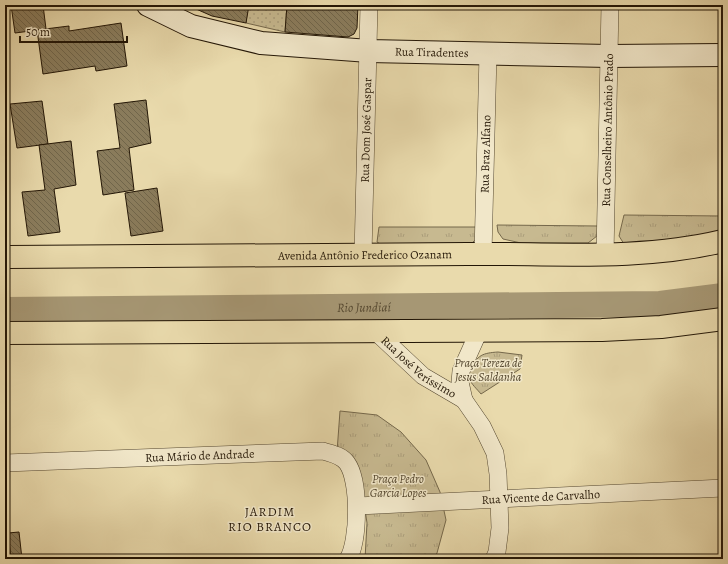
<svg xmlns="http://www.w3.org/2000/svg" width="728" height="564" font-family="Alegreya,serif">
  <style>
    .grass { fill: url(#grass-dots); stroke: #75684b }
    .park { fill: url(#park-tufts); stroke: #75684b }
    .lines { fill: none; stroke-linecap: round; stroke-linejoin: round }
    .river { stroke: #a69774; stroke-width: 26 }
    .building { fill: url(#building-back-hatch); stroke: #231606 }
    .street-casing { stroke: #544730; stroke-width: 18 }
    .secondary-casing { stroke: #231606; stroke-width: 24 }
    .primary-casing { stroke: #231606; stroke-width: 24 }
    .street { stroke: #f1e7c9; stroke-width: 17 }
    .secondary { stroke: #f1e7c9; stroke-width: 22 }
    .primary { stroke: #e9daac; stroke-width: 22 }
    .labels { text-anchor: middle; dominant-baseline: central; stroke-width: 3; stroke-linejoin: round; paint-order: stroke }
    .street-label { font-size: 12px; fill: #231606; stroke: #f1e7c9 }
    .park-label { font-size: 12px; font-style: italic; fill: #54472f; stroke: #f1e7c9 }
    .water-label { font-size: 13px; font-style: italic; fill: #574a32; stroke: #f1e7c9 }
    .neighbourhood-label { font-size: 13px; letter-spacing: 1px; fill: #231606; stroke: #f1e7c9 }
  </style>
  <defs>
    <pattern id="grass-dots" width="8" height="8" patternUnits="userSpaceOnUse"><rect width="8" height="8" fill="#c7b990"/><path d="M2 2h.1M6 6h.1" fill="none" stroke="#ab9e7b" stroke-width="1.8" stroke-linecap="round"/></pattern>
    <pattern id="park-tufts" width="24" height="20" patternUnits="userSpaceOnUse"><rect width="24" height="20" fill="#c7b990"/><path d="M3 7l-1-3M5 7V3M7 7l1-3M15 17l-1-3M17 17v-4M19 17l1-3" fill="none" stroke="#ab9e7b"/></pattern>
    <pattern id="building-back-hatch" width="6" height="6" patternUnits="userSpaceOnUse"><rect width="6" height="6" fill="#8a7c5c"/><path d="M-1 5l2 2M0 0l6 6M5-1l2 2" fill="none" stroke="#70654a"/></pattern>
  </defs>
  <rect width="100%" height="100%" fill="#e9daac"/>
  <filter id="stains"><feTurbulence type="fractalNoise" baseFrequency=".005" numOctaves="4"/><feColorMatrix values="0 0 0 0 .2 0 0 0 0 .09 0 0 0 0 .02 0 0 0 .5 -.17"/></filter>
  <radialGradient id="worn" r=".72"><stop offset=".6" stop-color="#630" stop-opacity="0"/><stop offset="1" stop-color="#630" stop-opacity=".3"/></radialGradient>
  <path class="grass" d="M248 5H287L285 32 246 23Z"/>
  <g class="park">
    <path d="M624 215 723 216V234L624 244 619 236Z"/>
    <path d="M497 225 598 226 597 236 588 243H521L503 239 498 232Z"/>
    <path d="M379 227H476V239L471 244 384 246 377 242Z"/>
    <path d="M498 352 522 355 520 369 481 394C477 389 471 384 469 378 468 375 469 372 471 369 477 355 483 353 498 352Z"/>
    <path d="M340 411 377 415 401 432 426 460 440 492 446 520 437 553 434 559H365L367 523 361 483 337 452Z"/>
  </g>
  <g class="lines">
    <path class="river" id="s1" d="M5 310 660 304 723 296"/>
  </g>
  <g class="building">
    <path d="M11 5H43L46 29 15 33Z"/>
    <path d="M187 5H249L246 23 212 16Z"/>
    <path d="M287 5H358L357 28 354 34 348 37 285 32Z"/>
    <path d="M121 23 127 66 96 71 95 66 43 74 37 30 69 26V31Z"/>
    <path d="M146 100 151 143 129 148 134 190 103 195 97 151 120 148 114 104Z"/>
    <path d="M42 101 48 144 17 148 10 104Z"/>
    <path d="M71 141 76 185 54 189 60 232 28 236 22 192 45 190 39 145Z"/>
    <path d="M157 188 163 231 131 236 125 193Z"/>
    <path d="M19 532 22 559H11L8 533Z"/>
  </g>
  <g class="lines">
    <g class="street-casing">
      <g id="street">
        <path id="s2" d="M483 254 488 54"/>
        <path id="s3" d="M363 255 369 5"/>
        <path id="s4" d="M605 255 610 5"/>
        <path id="s5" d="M375 331 423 376 464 400 482 426 495 453 498 474 500 528 497 552 494 559"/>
        <path d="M464 400 460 382 461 371 479 331"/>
        <path id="s6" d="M5 463 323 451C332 454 341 455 347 463 360 481 359 541 348 559"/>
        <path id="s7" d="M358 506 723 488"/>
      </g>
    </g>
    <g class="secondary-casing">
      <g id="secondary">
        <path id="s8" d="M148 5 191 26 261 43 369 51 609 56 723 55"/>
      </g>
    </g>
    <g class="primary-casing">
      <g id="primary">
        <path id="s9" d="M5 257C159 256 313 256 468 254 552 253 640 261 723 241"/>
        <path d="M5 333 602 330 661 327 723 319"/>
      </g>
    </g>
    <use href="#street" class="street"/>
    <use href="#secondary" class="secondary"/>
    <use href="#primary" class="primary"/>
  </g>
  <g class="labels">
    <g class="street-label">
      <text stroke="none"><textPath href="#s8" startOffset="291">Rua Tiradentes</textPath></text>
      <text stroke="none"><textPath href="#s3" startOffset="125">Rua Dom José Gaspar</textPath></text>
      <text stroke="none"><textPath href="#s4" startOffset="125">Rua Conselheiro Antônio Prado</textPath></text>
      <text stroke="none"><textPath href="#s2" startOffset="100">Rua Braz Alfano</textPath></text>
      <text stroke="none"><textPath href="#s9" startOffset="360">Avenida Antônio Frederico Ozanam</textPath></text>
      <text stroke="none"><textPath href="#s5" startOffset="57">Rua José Veríssimo</textPath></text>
      <text stroke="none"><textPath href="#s6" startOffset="195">Rua Mário de Andrade</textPath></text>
      <text stroke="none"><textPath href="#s7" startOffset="183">Rua Vicente de Carvalho</textPath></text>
    </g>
    <g class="park-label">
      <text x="488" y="363">Praça Tereza de<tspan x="488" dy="14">Jesus Saldanha</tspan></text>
      <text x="398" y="479">Praça Pedro<tspan x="398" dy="14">Garcia Lopes</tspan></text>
    </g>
    <g class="water-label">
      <text stroke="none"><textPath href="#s1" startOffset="359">Rio Jundiaí</textPath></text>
    </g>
    <g class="neighbourhood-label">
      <text x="270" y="511">JARDIM<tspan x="270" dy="15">RIO BRANCO</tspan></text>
    </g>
  </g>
  <rect width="728" height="564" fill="none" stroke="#e9daac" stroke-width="20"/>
  <rect x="6" y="6" width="716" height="552" fill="none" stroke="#231606" stroke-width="2"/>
  <rect x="10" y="10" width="708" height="544" fill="none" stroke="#231606"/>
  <path d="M20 36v6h107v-6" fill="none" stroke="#231606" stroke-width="2"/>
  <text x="26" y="36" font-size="12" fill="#231606" stroke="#f1e7c9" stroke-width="3" paint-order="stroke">50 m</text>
  <rect width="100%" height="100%" filter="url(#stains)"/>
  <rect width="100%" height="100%" fill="url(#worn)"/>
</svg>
